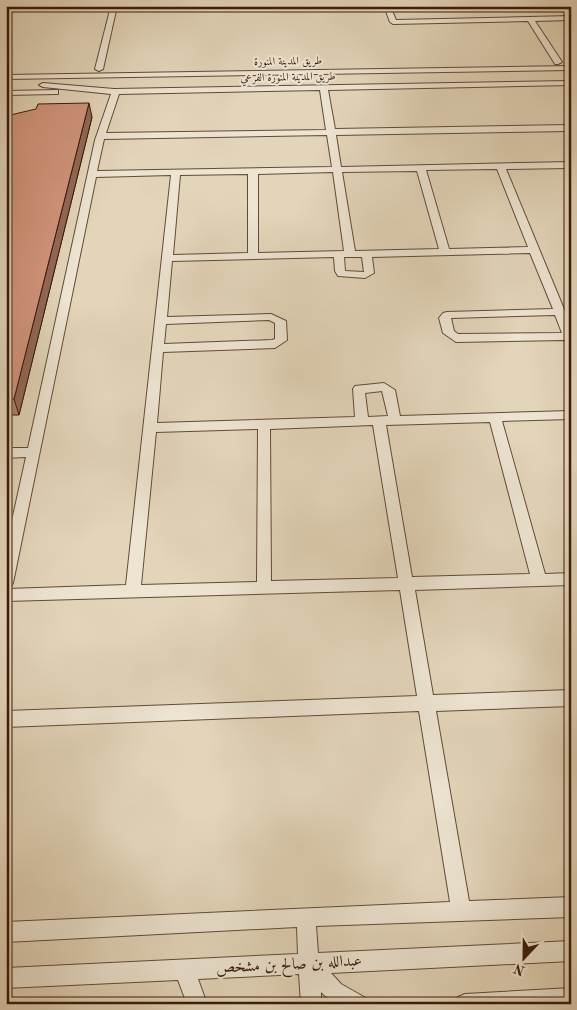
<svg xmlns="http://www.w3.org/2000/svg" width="577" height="1010" font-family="'Old Standard TT',Amiri,serif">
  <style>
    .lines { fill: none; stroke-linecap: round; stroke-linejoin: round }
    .minor-casing { stroke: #634a35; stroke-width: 2 }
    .major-casing { stroke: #381b09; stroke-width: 2 }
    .minor { fill: #ede4d2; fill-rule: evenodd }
    .major { fill: #e2ba7d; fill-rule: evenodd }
    .wall { fill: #b4806b; stroke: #381b09 }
    .shaded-wall { fill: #926857; stroke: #381b09 }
    .building { fill: #d1957c; stroke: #381b09 }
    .labels { text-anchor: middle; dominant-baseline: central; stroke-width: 4; stroke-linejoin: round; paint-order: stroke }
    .far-street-label { font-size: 11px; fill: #381b09; stroke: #ede4d2 }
    .near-street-label { font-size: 16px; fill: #381b09; stroke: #ede4d2 }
  </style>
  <rect width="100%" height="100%" fill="#e3d5ba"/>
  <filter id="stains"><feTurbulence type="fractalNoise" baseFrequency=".004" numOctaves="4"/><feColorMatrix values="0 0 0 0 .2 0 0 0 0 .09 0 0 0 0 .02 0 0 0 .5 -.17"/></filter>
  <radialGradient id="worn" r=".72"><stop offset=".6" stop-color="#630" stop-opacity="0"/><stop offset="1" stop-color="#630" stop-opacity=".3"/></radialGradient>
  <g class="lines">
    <g class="minor-casing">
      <g id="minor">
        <path d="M111 6H117L103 69 99 71 95 69Z"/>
        <path d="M384 6H390L396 20 571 16V20L535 21 562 62 558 64H555L528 21 393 24 390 22Z"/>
        <path d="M571 66V70L6 79V75Z"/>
        <path d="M571 81V85L328 90 335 129 571 125V131L336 135 341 167 571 162V168L506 169 571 326V344L565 340 456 342 443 333 439 318 443 313 447 312 553 309 530 253 372 257 374 273 365 278 338 276 335 271 334 257 172 261 167 317 271 314 286 321 287 340 275 348 163 352 157 423 355 417 353 389 355 386 384 383 395 390 400 416 571 411V419L502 421 545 574 571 573V585L415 590 433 695 571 690V706L436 711 469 901 571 897V917L316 926 318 953 571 941V961L331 973 341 984 364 997 367 1004C349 1004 334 1006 321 992V1004H301L299 974 198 979 207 1004H187L178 980 6 988V968L298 954 297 927 6 942V922L450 902 419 711 6 727V711L417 696 400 590 6 601V548L26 457 6 458V448H28L95 140 111 94 43 87 39 85 43 83 114 89ZM320 90 326 130 106 133 119 94ZM327 135 332 167 97 171 104 139ZM497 169 528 247 449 249 426 170ZM417 171 439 249 355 251 342 172ZM333 172 344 251 258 253V174ZM248 174V253L173 255 180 175ZM171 175 126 585 7 589 11 587 13 583 96 177ZM344 257H362L364 272 345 271ZM555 315 562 333 458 334 454 331 451 318ZM269 320 275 323V339L272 340 164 344 166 324ZM382 391 388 416 368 417 365 393ZM490 422 530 574 412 577 386 425ZM373 425 398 578 271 581 270 429ZM258 429 257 582 141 585 156 432Z"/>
        <path d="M58 90V94H55L6 95V91Z"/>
        <path d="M571 988V1004H455L458 997 465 994Z"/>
      </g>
    </g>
    <g class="major-casing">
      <path id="major" d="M6 6H12L6 11Z"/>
    </g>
    <use href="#minor" class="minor"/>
    <use href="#major" class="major"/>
  </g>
  <path class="wall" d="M6 116 92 117 19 415H6Z"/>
  <path class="shaded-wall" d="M89 103 92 117 19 415 14 399Z"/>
  <path class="building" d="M89 103 14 399H6V116L36 109 38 104Z"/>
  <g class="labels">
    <g class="far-street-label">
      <text transform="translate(288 62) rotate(-1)">طريق المدينة المنورة</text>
      <text transform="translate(288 78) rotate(-1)">طريق المدينة المنورة الفرعي</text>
    </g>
    <g class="near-street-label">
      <text transform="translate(289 965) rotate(-3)">عبدالله بن صالح بن مشخص</text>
    </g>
  </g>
  <rect width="577" height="1010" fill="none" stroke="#e3d5ba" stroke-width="25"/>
  <rect x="8" y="8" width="562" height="995" fill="none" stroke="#381b09" stroke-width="2.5"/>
  <rect x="12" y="12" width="552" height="985" fill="none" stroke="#381b09"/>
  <g transform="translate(524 958) rotate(202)" stroke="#ede4d2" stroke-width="4" paint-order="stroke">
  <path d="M0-4L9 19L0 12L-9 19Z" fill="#381b09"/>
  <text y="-8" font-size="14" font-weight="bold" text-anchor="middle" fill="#381b09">N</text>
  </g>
  <rect width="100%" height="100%" filter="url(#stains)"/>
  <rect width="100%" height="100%" fill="url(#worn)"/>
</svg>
